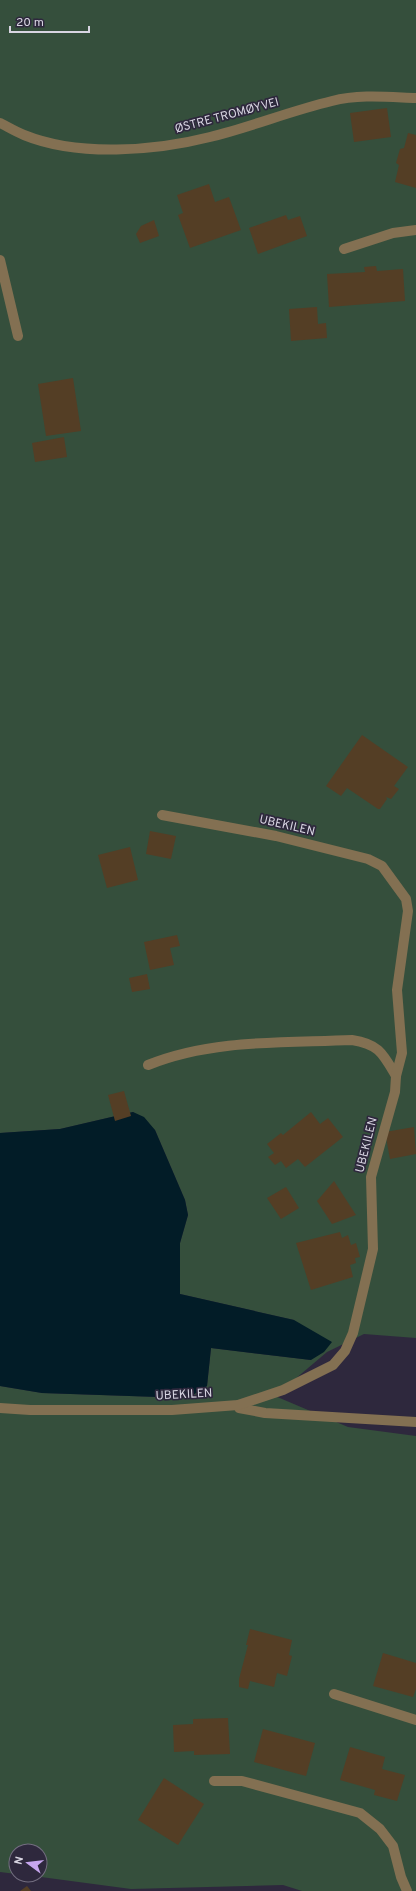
<svg xmlns="http://www.w3.org/2000/svg" width="416" height="1891" font-family="Overpass,sans-serif">
  <style>
    .green { fill: #354f3c }
    .water { fill: #021c27 }
    .building { fill: #543e25 }
    .lines { fill: none; stroke-linecap: round; stroke-linejoin: round }
    .minor { stroke: #837052; stroke-width: 10 }
    .labels { text-anchor: middle; dominant-baseline: central; stroke-width: 3.5; stroke-linejoin: round; paint-order: stroke }
    .street-label { font-size: 12px; fill: #d8d5e2; stroke: #2e283d }
  </style>
  <rect width="100%" height="100%" fill="#2e283d"/>
  <path class="green" d="M0 0H416V1338L364 1334 327 1352 275 1396 348 1427 416 1436V1891H302L283 1885 131 1889 26 1875H40V1851H16V1874L0 1872V1386L42 1393 188 1398 207 1386 211 1348 311 1360 294 1320 180 1294V1243L188 1215 185 1200 155 1130 133 1112 60 1129 0 1133Z"/>
  <path class="water" d="M133 1112 144 1117 155 1130 185 1200 188 1215 180 1243V1294L294 1320 332 1342 324 1352 311 1360 211 1348 207 1386 188 1398 42 1393 0 1386V1133L60 1129Z"/>
  <g class="building">
    <path d="M387 108 391 137 354 142 350 113Z"/>
    <path d="M408 133 416 135V188L395 182 399 165 396 163 400 149 404 148Z"/>
    <path d="M209 184 215 202 229 197 241 230 190 248 178 215 183 213 177 195Z"/>
    <path d="M286 215 288 220 300 216 307 236 258 254 249 228Z"/>
    <path d="M154 220 159 236 140 243 136 234 141 226Z"/>
    <path d="M376 266 377 271 403 269 405 301 329 307 327 274 365 272 364 267Z"/>
    <path d="M317 307 318 324 326 323 327 338 291 341 289 309Z"/>
    <path d="M73 378 81 431 46 436 38 384Z"/>
    <path d="M64 437 67 457 35 462 32 443Z"/>
    <path d="M362 735 408 767 394 786 399 789 391 799 386 797 387 799 380 809H378L347 788 341 796 326 786Z"/>
    <path d="M150 831 176 836 171 859 146 854Z"/>
    <path d="M130 847 138 880 107 888 98 855Z"/>
    <path d="M177 935 180 946 170 948 174 965 150 970 144 942Z"/>
    <path d="M147 974 150 989 132 992 129 978Z"/>
    <path d="M124 1091 131 1116 115 1121 108 1095Z"/>
    <path d="M311 1112 320 1124 328 1118 343 1137 305 1167 298 1159 286 1168 281 1161 275 1165 268 1157 274 1153 267 1144 281 1133 283 1135Z"/>
    <path d="M414 1127 416 1154 390 1159 385 1132Z"/>
    <path d="M334 1181 356 1215 332 1224 317 1201Z"/>
    <path d="M286 1187 299 1208 281 1219 267 1198Z"/>
    <path d="M340 1232 342 1238 348 1235 351 1245 356 1243 360 1257 355 1258 356 1263 350 1265 353 1277 311 1290 296 1243Z"/>
    <path d="M250 1629 292 1640 289 1655 292 1656 287 1676 277 1673 274 1687 250 1681 248 1689 239 1687V1679L248 1645H246Z"/>
    <path d="M383 1653 416 1663V1689L413 1697 373 1686Z"/>
    <path d="M228 1718 230 1754 194 1755V1751L174 1752 173 1725 193 1724V1719Z"/>
    <path d="M263 1729 315 1743 306 1776 254 1762Z"/>
    <path d="M350 1747 385 1757 382 1769 405 1775 397 1801 374 1795 375 1790 340 1780Z"/>
    <path d="M164 1778 204 1804 178 1845 138 1820Z"/>
    <path d="M27 1886 31 1891H20Z"/>
  </g>
  <g class="lines">
    <g class="minor">
      <path d="M0 123C8 127 16 132 24 135 78 157 155 151 210 137 251 127 290 111 332 101 359 94 388 97 416 98"/>
      <path d="M344 249 393 233 416 230"/>
      <path d="M0 260 18 336"/>
      <path d="M148 1065C212 1039 284 1043 352 1040 379 1044 383 1054 396 1076"/>
      <path d="M238 1405 239 1408 265 1413 416 1422"/>
      <path d="M0 1408 30 1410H172L238 1405 283 1390 333 1365 345 1351 353 1333 373 1249 371 1177 395 1092 396 1076 402 1053 397 990 408 911 406 899 382 866 368 859 276 836 162 815"/>
      <path d="M334 1694 416 1720"/>
      <path d="M214 1781H242L360 1813 380 1829 393 1846 401 1877 407 1891"/>
    </g>
  </g>
  <g class="labels">
    <g class="street-label">
      <text transform="translate(227 116) rotate(-15)">ØSTRE TROMØYVEI</text>
      <text transform="translate(287 826) rotate(13)">UBEKILEN</text>
      <text transform="translate(367 1145) rotate(-76)">UBEKILEN</text>
      <text transform="translate(184 1395) rotate(-3)">UBEKILEN</text>
    </g>
  </g>
  <g transform="translate(28 1863) rotate(285)"><circle r="19" fill="#2e283d" stroke="#726d7f"/>
  <path d="M0-3L7 15L0 10L-7 15Z" fill="#c7a6ef"/>
  <text y="-6" font-size="11" font-weight="bold" text-anchor="middle" fill="#d8d5e2">N</text>
  </g>
  <path d="M10 26v6h79v-6" fill="none" stroke="#d8d5e2" stroke-width="2"/>
  <text x="16" y="26" font-size="12" fill="#d8d5e2" stroke="#2e283d" stroke-width="3" paint-order="stroke">20 m</text>
</svg>
